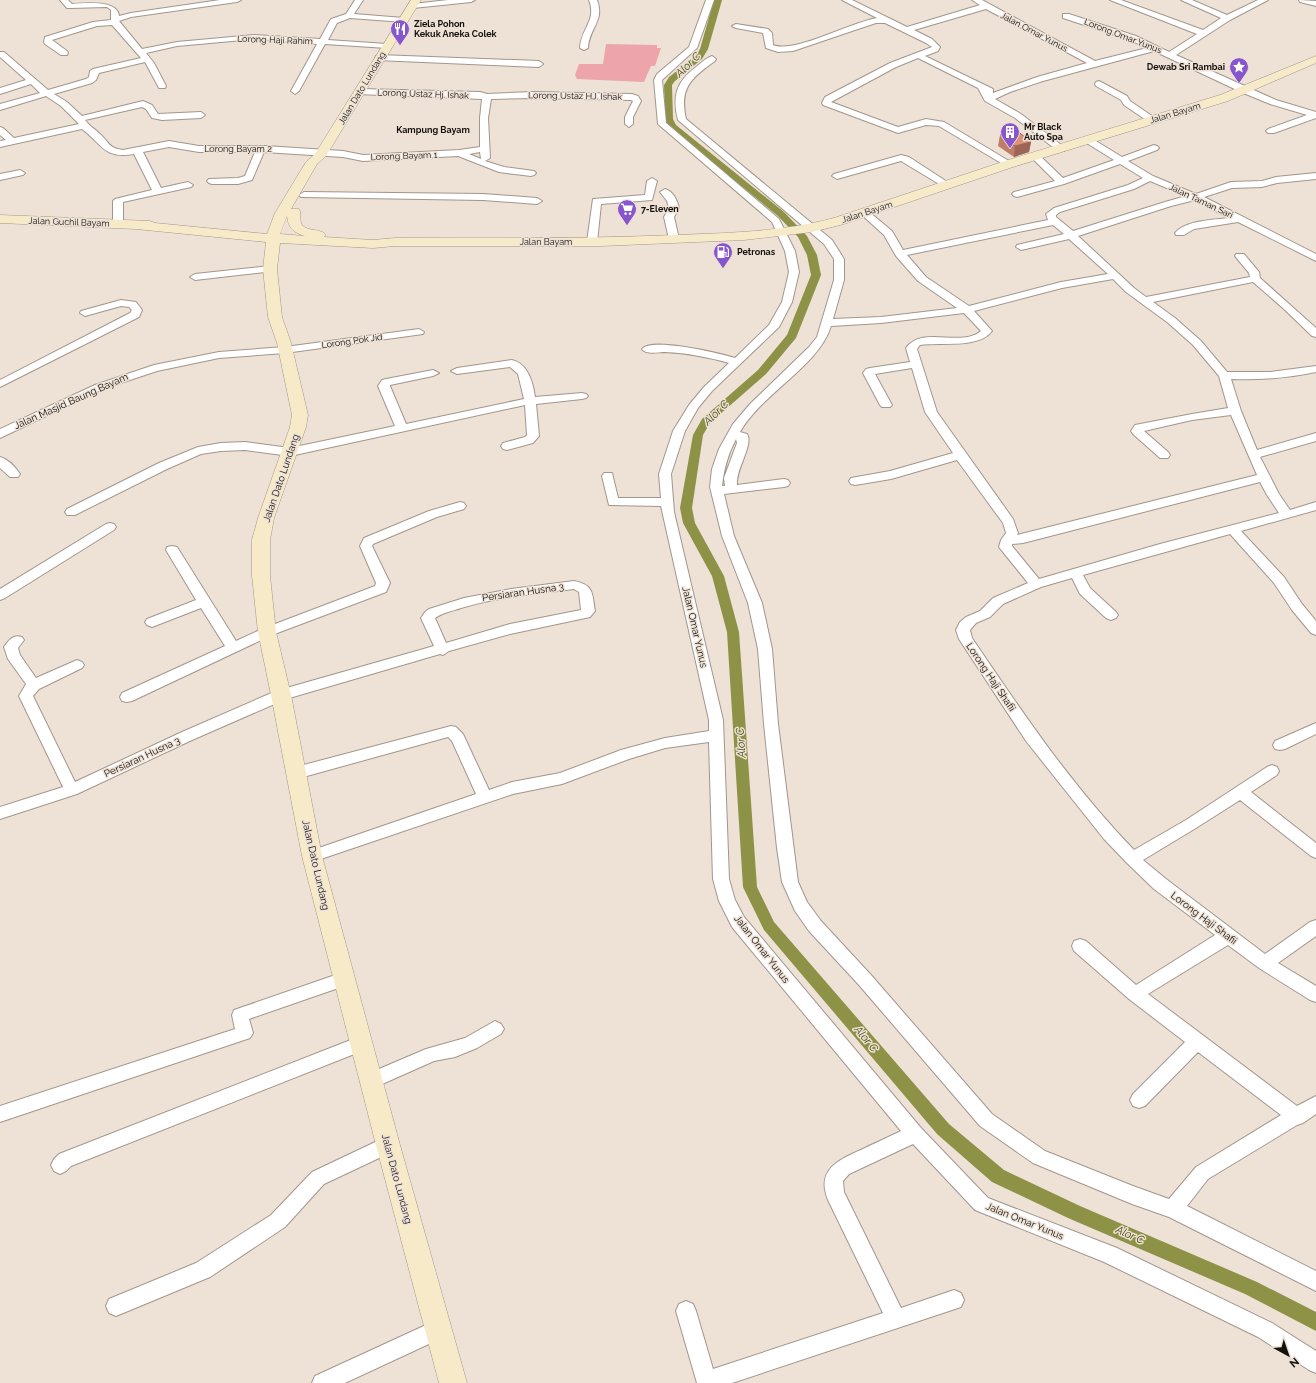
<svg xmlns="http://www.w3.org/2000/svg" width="1316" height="1383" font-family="Raleway,sans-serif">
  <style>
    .green { fill: #eda5ab }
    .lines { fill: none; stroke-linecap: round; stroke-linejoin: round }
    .canal { fill: #8e9246; fill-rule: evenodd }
    .street-casing { stroke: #a2968c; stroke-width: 2 }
    .secondary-casing { stroke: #a2968c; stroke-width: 1 }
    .street { fill: #fff; fill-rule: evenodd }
    .secondary { fill: #f7eac8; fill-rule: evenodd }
    .wall { fill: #bf7d68 }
    .shaded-wall { fill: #9b6655 }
    .building { fill: #de9179; stroke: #9b6655 }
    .labels { text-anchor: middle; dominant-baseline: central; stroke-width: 3; stroke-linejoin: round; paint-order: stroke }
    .far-poi-label { font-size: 9px; font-weight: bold; fill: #15110d; stroke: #eee2d7; text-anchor: start }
    .far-street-label { font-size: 9px; fill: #15110d; stroke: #eee2d7 }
    .far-neighbourhood-label { font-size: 9px; font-weight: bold; fill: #15110d; stroke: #eee2d7 }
    .street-label { font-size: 10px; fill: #15110d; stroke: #eee2d7 }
    .water-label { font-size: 11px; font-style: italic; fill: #414306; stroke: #eee2d7 }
  </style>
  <rect width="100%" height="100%" fill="#eee2d7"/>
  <path class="green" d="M606 44 657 45V48H661L655 66H651L644 82 577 79 575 75 579 64H603Z"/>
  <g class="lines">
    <path class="canal" d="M714 0H722L708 49 702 59 675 81 672 85 673 119 676 125 784 212 807 236 817 255 821 275 796 338 766 374 710 423 703 435 692 508 695 523 724 576 739 632 757 887 774 922 949 1124 1004 1170 1080 1206 1257 1282 1316 1312V1331L1245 1294 1068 1218 992 1182 937 1134 764 930 743 887 727 632 712 576 683 523 680 508 693 435 702 419 758 370 787 335 811 275 807 255 798 237 778 216 670 128 665 119 664 85 669 77 696 56 700 49Z"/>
    <g class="street-casing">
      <g id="street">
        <path d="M60 0H68L72 4C86 3 118 0 119 16L131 13 220 0H241L237 2 131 17 119 21 142 49 177 42 254 35 320 39 331 19 346 14 355 0H363L354 14 404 18 408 20 404 22 350 18 337 23 328 40 387 44 391 46 387 48 325 44 299 91 295 94 291 91 317 44 254 39 177 46 146 53 154 63 166 86 165 88H159L145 62 99 73 96 80 92 83 54 94 67 102 82 116 143 101 152 105 158 114 201 112 205 115 201 118 162 120 152 118 146 109 142 107 85 120C89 126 95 129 100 134 109 142 108 148 123 150L169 141 199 146H265L343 151 363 155 459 150 480 147V118L482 99 357 94 356 92 360 89 480 92 487 94 532 92 632 94 638 96 641 101 633 117V124L629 127 625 124V117L633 101 631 100 532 98 491 99 488 118 490 158 485 161 504 167 534 171 536 173 534 175 531 176 499 172 458 156 363 161 343 157 264 152 252 180 238 184H212L209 183 207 181 209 179 238 178 245 176 255 152H199L169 147 143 152 161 188 188 182 193 185 191 187 123 202V224L118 227 113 224V201L115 199 152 190 134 154C104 159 103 145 82 129L0 147V141L6 140 0 135V127L3 128 14 138 79 124 61 106 46 96 0 110V104L40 93 31 84 0 94V88L26 80 0 57V52H4L48 90 86 79 89 77 90 71 93 69 141 58 112 25 97 26 52 40 67 51 68 53 67 55H61L45 44 44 42 45 37 93 22 111 20V10L107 7 70 8H67ZM480 152 481 159 469 154Z"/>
        <path d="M448 0H475L471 2 413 8 409 6 413 4Z"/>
        <path d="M589 0H597C605 21 589 28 588 48L584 50 580 48C581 28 597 21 589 0Z"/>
        <path d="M706 0H714L697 48 662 80 666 123 779 219 795 251 799 272 792 302 779 327 712 391 698 408 685 431 671 474 674 512 723 720 729 879 735 900 744 917 921 1128 988 1198 1117 1248 1272 1323 1316 1351V1373L1309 1370 1258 1337 1104 1262 975 1210 913 1144 849 1174 843 1181 844 1192 901 1308 954 1290 961 1293 964 1300 961 1307 732 1383H697L676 1311 679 1304 686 1301 693 1304 696 1311 713 1369 883 1313 828 1200C815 1168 841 1159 865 1148 877 1142 889 1137 901 1131L732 927 719 901 713 879 709 742 665 748 629 759 562 784 513 794 312 862 307 860 304 856 307 852 476 794 452 741 448 737 296 779 291 777 289 773 291 769 296 767 451 726 456 727 463 734 489 790 512 782 560 773 621 750 665 738 709 731V720L661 506 609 505 602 476 604 473H612L618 498H661L659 474 673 431 689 405 704 387 729 363C708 357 687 353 665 352 658 352 646 355 642 349 651 337 720 353 735 358L769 325 782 302 789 272 785 251 772 222 658 124 654 80 657 74 689 47Z"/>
        <path d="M842 0H852L907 27 980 5 972 0H982L1095 61 1147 48 1130 40 1063 18V14H1069L1136 36 1169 52 1197 34 1110 0H1121L1203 30 1221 18 1181 0H1192L1227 15 1258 0H1268L1230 20 1176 55 1276 100 1316 112V118L1274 133H1268L1266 131 1268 129 1307 115 1270 104 1241 92 1154 51 1043 81 1010 92 995 99 1021 114 1064 147 1066 149 1064 151H1058L1015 118 985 101 978 88 918 58 896 67 831 102 898 127 926 119 944 122 1014 164 1009 167 1006 166 939 126 926 125 898 133 823 105 822 103 825 97 890 63 932 47 926 43 885 23H876L849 32 793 51 778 52 766 48 763 33 736 28 732 26 736 24 768 29 772 33 773 45C794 54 851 22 877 18ZM986 9 1087 63 1037 77 993 93V89L925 56 938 51 940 47 932 39 914 30Z"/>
        <path d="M1299 0 1316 1V6L1300 2Z"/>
        <path d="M379 55 539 61 543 64 539 67 376 60 375 58 376 56Z"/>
        <path d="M712 56 716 59 715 61C691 78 679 88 686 119L832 240 844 259V280L833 319 881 317 957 308 918 281 896 256 884 235 862 215 860 213 862 211H868L892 231 903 250 1048 220 1046 214 1054 208 1128 185 1143 178 1120 164 1064 184 1017 197 1014 196 1012 194 1014 192 1055 181 1030 156 1032 154H1038L1063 178 1114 160 1085 142 1083 140 1085 138H1091L1122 157 1154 145 1157 146 1159 148 1157 150 1128 161 1153 176 1196 194 1231 182 1262 181 1276 177 1316 173V179L1277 183 1262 187 1232 188 1204 197 1316 254V261L1238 222 1194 229 1184 235H1176L1175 233C1186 220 1213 220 1229 218L1195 200 1171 206 1078 236 1134 288 1146 297 1250 277 1249 273 1235 256 1236 254H1244L1259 272 1260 278 1316 328V337L1312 336 1284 309 1253 282 1153 302 1175 318 1201 341 1227 372H1270L1316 366V372C1288 378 1260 380 1231 379L1241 411 1257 450 1316 433V441L1260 457 1279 494 1290 510 1316 502V510L1241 531 1284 577 1302 604 1316 621V635L1311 633 1292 610 1274 583 1230 534 1083 575 1090 588 1116 612 1118 615 1116 618 1111 620 1106 618 1080 594 1072 578 1041 587 1003 604 990 617 976 623 970 630 972 638C1022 712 1072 786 1134 850L1186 820 1267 767 1272 765 1277 767 1279 771 1277 775 1251 792 1316 843V858L1311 856 1240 800 1196 828 1143 860 1166 879 1265 954 1310 922 1316 920V936L1278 963 1316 986V1002L1310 1000 1259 968 1228 945 1148 994 1297 1106 1316 1096V1114L1303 1123 1297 1125 1208 1179 1187 1206 1316 1271V1291L1169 1217 1132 1204 1033 1163 980 1126 859 985 809 931 795 911 782 882 777 848 764 724 758 649 748 603 722 536 710 487 712 469 719 449 733 424 750 404 809 347 817 337 834 280V259L824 244 678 120C672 96 676 82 696 67 701 63 706 58 712 56ZM1150 181 1186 196 1165 202 1073 231 1056 217V215L1060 212 1134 189ZM1053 225 1064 234 1017 245 1016 247 1021 250 1069 239 1108 274 1061 282 969 306 926 277 907 255ZM1113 279 1126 292 1167 322 1193 345 1219 376 1228 408 1192 414 1135 425 1131 431 1133 434 1160 458H1168L1170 455 1168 452 1144 431 1192 420 1231 415 1257 475 1017 535 1018 533 1013 519 937 412 917 349 920 345C941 342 979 349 992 331L974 311 1062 288ZM964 313 981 331C961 348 922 325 906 348L910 362 870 368 866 369 863 373 880 405 882 407H890L892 405 875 374 912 368 925 412 953 453 890 471 851 478 849 481 851 484 855 485 891 479 957 460 1003 523 1006 533 1001 540 999 547 1028 583 993 598 980 611 966 617 960 622 956 630 959 639 1026 741 1104 839 1127 863 1154 889 1215 935 1136 985 1086 941 1080 939 1074 941 1072 946 1074 951 1129 999 1185 1042 1133 1094 1130 1100 1133 1106 1139 1108 1145 1106 1198 1052 1281 1115 1196 1167 1169 1199 1133 1186 1045 1151 992 1114 871 975 821 921 807 902 798 882 778 724 772 649 762 603 734 536 724 494 784 487 788 486 790 483 788 480 784 479 737 485C735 470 754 445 747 434L740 432C761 394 819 366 831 326L881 323ZM736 439 737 443 724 478 725 486H722C724 469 728 454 736 439ZM1260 482 1267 495 1279 513 1160 544 1039 579 1012 546V544L1023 543Z"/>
        <path d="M1099 81 1127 96 1130 101 1155 118 1156 120 1155 122H1149L1124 105 1121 100 1096 86 1095 84 1096 82Z"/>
        <path d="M901 155 909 157 952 185 950 187H944L901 161 837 179 832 176 834 174Z"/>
        <path d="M20 170 25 173 23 175 0 180V174Z"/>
        <path d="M652 178 657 181 652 200 601 204 597 242 596 244H588L587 242 593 199 645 195 647 181Z"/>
        <path d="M665 189C673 191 677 200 679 208L674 217 679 239 674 242 669 239 664 217 669 208 667 201 660 192Z"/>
        <path d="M304 192 483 194 537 198 542 201 537 204 483 200 301 197 299 195Z"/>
        <path d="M270 266 274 267 275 269 274 271 195 280 190 277 195 274Z"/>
        <path d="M121 300 136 302 142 310 139 317 0 387V380L130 313 132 310 129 307 121 306 85 316 80 313 81 311Z"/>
        <path d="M419 329 424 332 423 334 285 353 219 358 157 371 103 389 0 438V429L95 385 154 365 219 352 285 347Z"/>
        <path d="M512 360C528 364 533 382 535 397L582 393 586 394 588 396 586 398 582 399 536 404 539 436 533 443 507 450 503 449 501 446 503 443 525 437 527 435 525 405 290 456 245 450 221 451 201 454 167 469 75 515H67L65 512 67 509 159 463 198 447 221 443 245 442 290 448 395 426 378 386 382 380 386 379 433 370 439 373 433 376 390 385V386L406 424 524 399 518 374 510 367 457 374 451 371 457 368Z"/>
        <path d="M0 457C8 459 16 468 20 474L18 477H10L0 468Z"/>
        <path d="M460 502 464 503 466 506 464 509 437 517 373 544 372 546 390 583 386 592 272 635 132 701 127 702 122 701 120 697 122 693 225 646 201 608 152 627 147 625 145 622 147 619 196 600 166 550 167 547 172 546 177 547 236 641 262 629 375 586 376 583 360 546 364 538 429 511Z"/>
        <path d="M110 523 114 524 116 527 114 530 5 598 0 600V589L106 524Z"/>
        <path d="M574 581C594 585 592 593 595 611L590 617 510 634 449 651 443 655 440 654 286 699 192 740 77 794 0 819V807L63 787 19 696 26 684 8 659 4 647C9 640 13 634 22 637L24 640 18 648 20 655 36 678 77 660 82 662 84 665 82 668 39 689 33 696 75 782 182 732 276 691 434 646 421 618 425 612 429 609 464 598 511 589ZM574 589 579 592 581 610 510 624 446 643 435 618C442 613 452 611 461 608 497 597 536 594 574 589Z"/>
        <path d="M1316 723V734L1285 749 1280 750 1275 749 1273 745 1275 741Z"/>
        <path d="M344 972 350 974 352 979 350 984 249 1019 253 1033 250 1038 0 1122V1106L235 1029 232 1015 234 1010Z"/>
        <path d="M495 1021 501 1024 504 1029 501 1034 477 1048 455 1057 434 1061 371 1089 365 1087 362 1081 365 1075 426 1049 465 1038Z"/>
        <path d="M361 1036 367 1039 370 1044 367 1049 71 1166 66 1171 60 1174 54 1171 51 1165 54 1159 59 1154Z"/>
        <path d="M388 1136 394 1139 397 1145 394 1151 324 1184 285 1227 210 1277 116 1316 109 1313 106 1306 109 1299 196 1263 271 1215 312 1172Z"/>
        <path d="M439 1319 446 1322 449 1329 446 1336 345 1383H312L315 1376Z"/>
      </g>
    </g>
    <g class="secondary-casing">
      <path id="secondary" d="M411 0H421L326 156 317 164 291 209H299C302 214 299 220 302 225 308 232 321 228 326 235L324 237 373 240 395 238C488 238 581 239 675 235 728 233 782 232 834 218L1005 161 1220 95 1316 56V63L1228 101 1013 167 844 224 812 232 744 240 601 246H395L373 248 280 243 277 269 282 317 291 343 308 415 306 427 274 518 270 540V576L276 632 291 695 322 856 400 1145 467 1383H439L376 1145 302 856 271 695 258 632 252 576V540L258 518 290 427 292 415 277 343 268 317 263 269 266 242 136 229 0 223V215L150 221 155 223 267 234 275 213 306 162 315 154ZM287 216C288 228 294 233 305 236L280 234Z"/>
    </g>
    <use href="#street" class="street"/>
    <use href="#secondary" class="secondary"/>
  </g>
  <path class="wall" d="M1000 135 1031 142 1029 152 1014 157 998 146Z"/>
  <path class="shaded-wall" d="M1031 142 1029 152 1014 157 1015 146Z"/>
  <path class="building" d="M1015 129 1031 142 1015 146 1000 135Z"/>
  <defs>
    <g id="restaurant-pin" transform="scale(1)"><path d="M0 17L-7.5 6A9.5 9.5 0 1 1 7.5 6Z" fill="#8755cd" stroke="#eee2d7"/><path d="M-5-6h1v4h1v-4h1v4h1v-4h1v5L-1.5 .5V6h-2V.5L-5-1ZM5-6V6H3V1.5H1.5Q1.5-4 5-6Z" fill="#fff"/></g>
    <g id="sight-pin" transform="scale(1)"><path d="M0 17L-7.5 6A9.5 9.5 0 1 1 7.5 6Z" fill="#8755cd" stroke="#eee2d7"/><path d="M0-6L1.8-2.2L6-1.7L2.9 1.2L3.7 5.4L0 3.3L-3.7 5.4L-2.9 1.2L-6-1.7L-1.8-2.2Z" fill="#fff"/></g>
    <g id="building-pin" transform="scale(1)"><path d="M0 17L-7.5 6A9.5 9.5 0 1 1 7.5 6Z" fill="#8755cd" stroke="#eee2d7"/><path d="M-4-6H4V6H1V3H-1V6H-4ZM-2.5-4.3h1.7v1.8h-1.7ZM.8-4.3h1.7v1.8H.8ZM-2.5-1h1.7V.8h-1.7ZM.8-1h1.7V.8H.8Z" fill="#fff"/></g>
    <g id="supermarket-pin" transform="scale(1)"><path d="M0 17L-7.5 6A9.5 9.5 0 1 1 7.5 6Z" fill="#8755cd" stroke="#eee2d7"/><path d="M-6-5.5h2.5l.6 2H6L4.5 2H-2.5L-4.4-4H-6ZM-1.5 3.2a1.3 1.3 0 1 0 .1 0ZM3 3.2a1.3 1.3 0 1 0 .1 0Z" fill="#fff"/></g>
    <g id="fuel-pin" transform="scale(1)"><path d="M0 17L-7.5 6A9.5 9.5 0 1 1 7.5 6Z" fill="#8755cd" stroke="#eee2d7"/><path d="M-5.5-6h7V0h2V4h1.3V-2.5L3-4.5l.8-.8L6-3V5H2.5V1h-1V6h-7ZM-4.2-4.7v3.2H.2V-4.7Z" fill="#fff"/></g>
  </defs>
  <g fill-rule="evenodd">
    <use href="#restaurant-pin" x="400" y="29"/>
    <use href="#sight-pin" x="1239" y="67"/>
    <use href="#building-pin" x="1010" y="132"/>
    <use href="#supermarket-pin" x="627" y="209"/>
    <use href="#fuel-pin" x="723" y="252"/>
  </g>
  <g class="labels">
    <g class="far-poi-label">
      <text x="414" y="24">Ziela Pohon<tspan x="414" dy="10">Kekuk Aneka Colek</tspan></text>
      <text x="1225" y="67" text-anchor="end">Dewab Sri Rambai</text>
      <text x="1024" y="127">Mr Black<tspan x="1024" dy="10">Auto Spa</tspan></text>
      <text x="641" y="209">7-Eleven</text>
      <text x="737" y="252">Petronas</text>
    </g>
    <g class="far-street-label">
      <text transform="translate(1034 32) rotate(28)">Jalan Omar Yunus</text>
      <text transform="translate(1123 36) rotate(21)">Lorong Omar Yunus</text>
      <text transform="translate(275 40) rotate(2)">Lorong Haji Rahim</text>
      <text transform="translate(362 88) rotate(-59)">Jalan Dato Lundang</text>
      <text transform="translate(423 94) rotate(2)">Lorong Ustaz Hj. Ishak</text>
      <text transform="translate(575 96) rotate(1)">Lorong Ustaz HJ. Ishak</text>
      <text transform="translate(1175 113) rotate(-17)">Jalan Bayam</text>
      <text x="238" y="149">Lorong Bayam 2</text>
      <text transform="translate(404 156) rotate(-2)">Lorong Bayam 1</text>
      <text transform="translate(1201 201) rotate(25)">Jalan Taman Sari</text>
      <text transform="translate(867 212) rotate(-18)">Jalan Bayam</text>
      <text transform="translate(69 222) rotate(2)">Jalan Guchil Bayam</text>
      <text x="546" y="242">Jalan Bayam</text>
      <text transform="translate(352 341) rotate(-8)">Lorong Pok Jid</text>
    </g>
    <g class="far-neighbourhood-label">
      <text x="433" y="130">Kampung Bayam</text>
    </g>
    <g class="street-label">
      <text transform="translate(71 401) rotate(-24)">Jalan Masjid Baung Bayam</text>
      <text transform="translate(281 478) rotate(-71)">Jalan Dato Lundang</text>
      <text transform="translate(523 592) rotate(-8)">Persiaran Husna 3</text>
      <text transform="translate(695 627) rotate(77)">Jalan Omar Yunus</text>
      <text transform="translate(991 677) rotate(56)">Lorong Haji Shafii</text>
      <text transform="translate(142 757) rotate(-25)">Persiaran Husna 3</text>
      <text transform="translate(316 865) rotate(77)">Jalan Dato Lundang</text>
      <text transform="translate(1204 918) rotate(37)">Lorong Haji Shafii</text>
      <text transform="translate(762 949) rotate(52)">Jalan Omar Yunus</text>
      <text transform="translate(397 1179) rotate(75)">Jalan Dato Lundang</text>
      <text transform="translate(1025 1221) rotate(22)">Jalan Omar Yunus</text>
    </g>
    <g class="water-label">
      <text transform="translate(688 65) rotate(-45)">Alor C</text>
      <text transform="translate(716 413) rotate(-45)">Alor C</text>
      <text transform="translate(741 743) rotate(-94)">Alor C</text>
      <text transform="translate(866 1039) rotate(50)">Alor C</text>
      <text transform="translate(1130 1235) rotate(24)">Alor C</text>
    </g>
  </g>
  <g transform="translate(1288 1355) rotate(140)" stroke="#eee2d7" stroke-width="3" paint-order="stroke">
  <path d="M0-3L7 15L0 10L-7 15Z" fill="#15110d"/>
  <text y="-6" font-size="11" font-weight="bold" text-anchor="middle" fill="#15110d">N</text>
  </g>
</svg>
